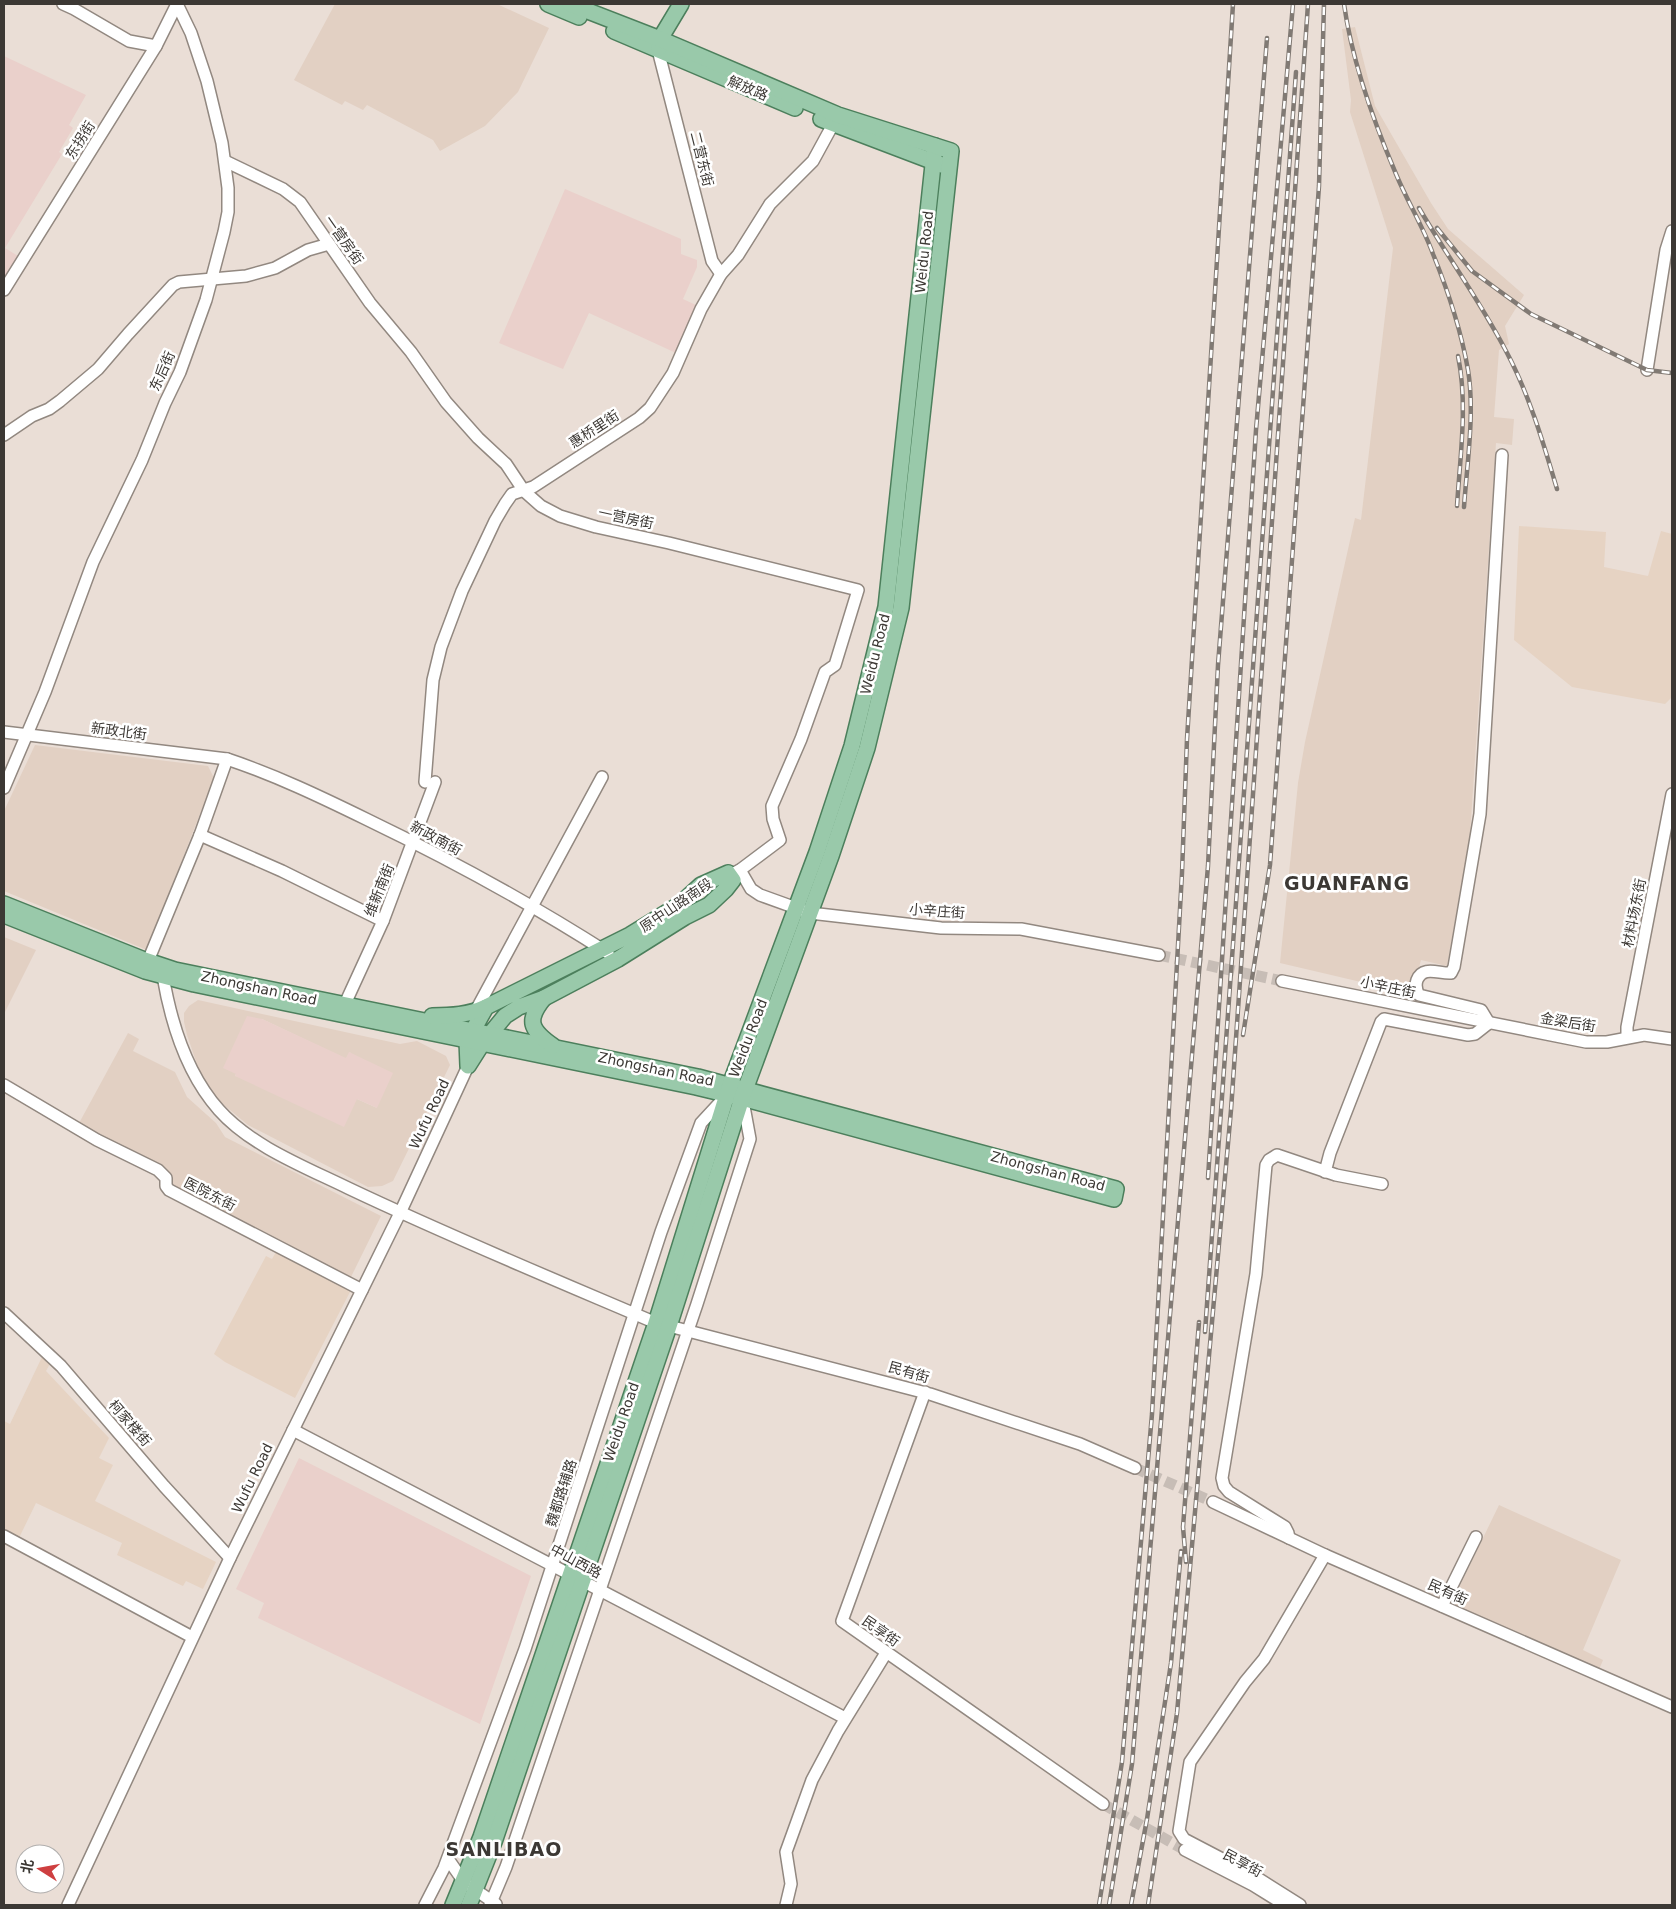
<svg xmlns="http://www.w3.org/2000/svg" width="1676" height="1909" font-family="'DejaVu Sans','Noto Sans SC',sans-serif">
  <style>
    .built { fill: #e2d0c3; fill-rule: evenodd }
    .education { fill: #ead0cb }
    .medical { fill: #e6d3c3 }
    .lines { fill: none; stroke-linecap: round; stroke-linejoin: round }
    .minor-tunnel { stroke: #c7bdb6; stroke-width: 11; stroke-dasharray: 11 5.5; stroke-linecap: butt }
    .minor-casing { stroke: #928880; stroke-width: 14 }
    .major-casing { stroke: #4c7f5c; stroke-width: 18 }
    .minor { stroke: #fff; stroke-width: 11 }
    .major { stroke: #99c9aa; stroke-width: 15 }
    .rail-casing { stroke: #817a74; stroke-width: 4.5 }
    .rail { stroke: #fff; stroke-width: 2.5; stroke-dasharray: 8; stroke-linecap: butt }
    .labels { text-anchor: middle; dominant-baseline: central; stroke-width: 5; stroke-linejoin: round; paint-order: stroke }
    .street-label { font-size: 14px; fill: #3c3834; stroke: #fff }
    .district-label { font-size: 19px; font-weight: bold; letter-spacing: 1px; fill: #3c3834; stroke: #fff }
  </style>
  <rect width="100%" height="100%" fill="#eaded6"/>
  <g class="built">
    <path d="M335 4H497L549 28 518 92 485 126 440 151 433 140 367 105 363 110 345 101 342 105 294 80Z"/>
    <path d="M1355 27 1375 106 1431 203 1448 229 1524 295 1505 326 1509 344 1499 350 1494 417 1514 419 1512 445 1496 443 1470 835 1447 966 1421 960 1412 994 1280 963 1298 783 1305 742 1355 518 1361 520 1393 248 1350 112 1351 100 1342 29Z"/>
    <path d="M35 745 208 766 214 778 147 950 4 891V811Z"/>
    <path d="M4 937 36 950 4 1014Z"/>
    <path d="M198 1000 400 1044 417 1041 446 1056 450 1065 393 1181 382 1186 368 1187 248 1125 224 1105 203 1082 187 1035 184 1022V1013L189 1006ZM262 1019 346 1059 350 1052 377 1108 357 1099 235 1076Z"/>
    <path d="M128 1033 139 1039 133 1051 175 1072 187 1097 216 1123 225 1137 381 1216 350 1279 175 1191 168 1173 78 1125Z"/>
    <path d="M1499 1505 1621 1560 1583 1650 1603 1660 1598 1672 1450 1606Z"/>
  </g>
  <g class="education">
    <path d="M4 56 86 95 69 125 73 128 59 152 62 154 5 248 18 256 5 279H4Z"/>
    <path d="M565 189 681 239V254L697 260V267L683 299 698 306 676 353 589 313 563 369 499 343Z"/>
    <path d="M247 1016 262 1019 346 1058 349 1052 393 1073 377 1108 357 1099 344 1127 235 1076 236 1074 223 1068Z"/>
    <path d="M299 1458 531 1576 480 1724 258 1618 264 1603 236 1589Z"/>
  </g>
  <g class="medical">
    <path d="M1519 526 1606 532 1604 567 1648 576 1661 531 1672 534V697L1665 704 1572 687 1514 640Z"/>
    <path d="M276 1252 351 1290 295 1398 225 1362 214 1354 266 1256 272 1259Z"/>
    <path d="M42 1357 51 1362 46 1371 109 1438 99 1458 113 1465 95 1501 216 1562 203 1589 186 1581 183 1586 117 1555 122 1543 36 1503 17 1542 4 1534V1421L10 1424Z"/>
  </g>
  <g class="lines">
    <g class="minor-tunnel">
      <path d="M1159 955 1282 981"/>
      <path d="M1135 1468 1213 1502"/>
      <path d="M1103 1804 1185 1850"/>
    </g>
    <g class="minor-casing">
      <g id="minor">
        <path d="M63 4 74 9 129 41 156 46"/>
        <path d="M658 50 712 261 721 274"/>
        <path d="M225 161 283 189 300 202 370 303 411 352 446 402 478 438 506 464 524 491 541 506 560 516 596 527 669 543 858 590 835 665 825 672 801 739 772 806 773 819 780 840 740 870"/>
        <path d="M4 290 156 46 177 4"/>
        <path d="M1647 370 1666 250 1672 231"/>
        <path d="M4 435 32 416 49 409 60 401 98 369 128 334 173 285 179 282 246 276 275 268 308 250 329 244"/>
        <path d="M4 732 227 759C275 775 321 797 366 819 449 859 530 903 608 953"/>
        <path d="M425 782 433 680 441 647 462 591 495 521 505 504 512 494 533 487 639 418 650 408 673 373 701 309 721 274 738 255 770 204 813 161 837 117"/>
        <path d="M4 788 45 692 93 562 142 460 165 403 180 372 206 300 224 232 228 212V188L222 143 207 81 191 33 177 4"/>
        <path d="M200 835 282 871 383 921"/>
        <path d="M734 873 740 870 751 889 760 895 810 913 941 928 1021 929 1159 955"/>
        <path d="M148 961 200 835 227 759"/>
        <path d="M163 976C171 1023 187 1074 219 1110 251 1146 305 1167 348 1188 449 1236 553 1279 656 1323"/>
        <path d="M1282 981 1586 1042H1607L1644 1035 1672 1039"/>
        <path d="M344 1006 383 921 435 782"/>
        <path d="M475 1012 602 777"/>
        <path d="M1489 1023 1481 1010 1419 995C1416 990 1415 986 1417 980 1423 965 1439 974 1451 973L1454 967 1480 814 1502 455"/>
        <path d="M1627 1037V1027L1672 794"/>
        <path d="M4 1085 97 1140 158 1170 166 1178V1186L169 1190 362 1290"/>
        <path d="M1325 1172 1330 1153 1381 1022 1384 1019 1468 1035 1475 1034 1489 1023"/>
        <path d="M4 1313 61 1366 164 1486 230 1558"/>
        <path d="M669 1326 930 1394 1080 1444 1135 1468"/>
        <path d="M925 1392 842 1621 1103 1804"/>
        <path d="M293 1430 845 1718"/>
        <path d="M1213 1502 1325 1555 1672 1707"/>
        <path d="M4 1536 192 1637"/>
        <path d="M1289 1538 1288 1533 1285 1527 1229 1492 1224 1486 1222 1478 1256 1274 1266 1165 1269 1160 1277 1155 1336 1175 1382 1184"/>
        <path d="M1442 1606 1476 1537"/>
        <path d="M1185 1850 1253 1885 1285 1905"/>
        <path d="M448 1859 464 1882 496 1904"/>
        <path d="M68 1905 230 1558 400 1213 468 1066"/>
        <path d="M425 1905 444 1868 525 1649 661 1232 701 1123 725 1097"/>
        <path d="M490 1905 506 1867 547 1746 697 1304 750 1139 743 1101"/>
        <path d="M786 1905 791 1884 786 1852 812 1780 838 1731 886 1653"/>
        <path d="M1300 1905 1251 1874 1184 1839 1179 1831 1190 1762 1245 1682 1264 1659 1325 1555"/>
      </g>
    </g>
    <g class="major-casing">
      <g id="major">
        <path d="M548 4 579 17"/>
        <path d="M614 31 795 108"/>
        <path d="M659 48 660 39 681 4"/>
        <path d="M821 119 942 165"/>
        <path d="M728 873 733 880 726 889 709 905 685 917 618 959 544 998 519 1007 505 1016 482 1044 468 1066 467 1041 486 1007 630 935 679 905 701 885Z"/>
        <path d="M4 904 142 959 175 970 698 1077 1116 1189 1114 1199 742 1098 696 1087 194 984 145 971 4 915"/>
        <path d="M544 998C526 1020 530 1030 553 1046"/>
        <path d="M432 1016C451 1016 469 1015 486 1007"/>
        <path d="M453 1905 481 1837 656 1323 730 1085 817 852 852 746 886 607 935 146"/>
        <path d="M469 1905 494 1842 669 1326 742 1098 831 856 867 748 901 608 951 151 838 115 660 39 570 4"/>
      </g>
    </g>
    <use href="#minor" class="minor"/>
    <use href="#major" class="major"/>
    <g class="rail-casing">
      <g id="rail">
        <path d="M1344 4C1352 62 1373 120 1396 174 1407 201 1423 226 1433 254 1448 291 1461 330 1468 370 1475 412 1467 464 1464 507"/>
        <path d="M1419 208C1447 256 1480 301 1506 351 1529 394 1543 442 1557 489"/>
        <path d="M1437 228 1472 271 1531 314 1647 370 1672 373"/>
        <path d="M1457 506C1460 457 1468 404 1458 356"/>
        <path d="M1243 1035 1270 865 1319 186 1324 4"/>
        <path d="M1208 1178 1256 430 1293 4"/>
        <path d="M1205 1332 1296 72"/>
        <path d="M1186 1562 1183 1527 1199 1322"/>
        <path d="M1099 1905 1122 1762 1152 1414 1182 873 1187 739 1233 4"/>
        <path d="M1109 1905 1132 1764 1208 866 1218 665 1267 38"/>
        <path d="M1131 1905 1147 1819 1171 1663 1181 1551"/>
        <path d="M1148 1905 1177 1713 1231 1110 1308 4"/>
      </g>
    </g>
    <use href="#rail" class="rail"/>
  </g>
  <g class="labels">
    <g class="street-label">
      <text transform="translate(748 88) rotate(23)">解放路</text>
      <text transform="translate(80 140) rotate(-58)">东拐街</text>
      <text transform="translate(702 159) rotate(76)">二营东街</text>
      <text transform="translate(344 240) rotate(55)">一营房街</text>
      <text transform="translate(924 252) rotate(-84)">Weidu Road</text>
      <text transform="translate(162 371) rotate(-66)">东后街</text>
      <text transform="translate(594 429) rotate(-33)">惠桥里街</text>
      <text transform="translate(626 518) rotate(12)">一营房街</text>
      <text transform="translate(875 654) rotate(-76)">Weidu Road</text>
      <text transform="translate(119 731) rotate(7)">新政北街</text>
      <text transform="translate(436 838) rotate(28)">新政南街</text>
      <text transform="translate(379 890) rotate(-68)">维新南街</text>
      <text transform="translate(676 905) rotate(-34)">原中山路南段</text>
      <text transform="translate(937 911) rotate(4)">小辛庄街</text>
      <text transform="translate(1634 913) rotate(-79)">材料场东街</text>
      <text transform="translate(1388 987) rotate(12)">小辛庄街</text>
      <text transform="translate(259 988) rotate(12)">Zhongshan Road</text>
      <text transform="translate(1568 1022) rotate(9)">金梁后街</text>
      <text transform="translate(748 1038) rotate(-69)">Weidu Road</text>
      <text transform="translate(656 1069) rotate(12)">Zhongshan Road</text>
      <text transform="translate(429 1114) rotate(-65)">Wufu Road</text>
      <text transform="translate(1048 1171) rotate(15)">Zhongshan Road</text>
      <text transform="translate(210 1194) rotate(27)">医院东街</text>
      <text transform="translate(909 1372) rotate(16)">民有街</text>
      <text transform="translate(621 1422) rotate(-71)">Weidu Road</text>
      <text transform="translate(130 1423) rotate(49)">柯家楼街</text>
      <text transform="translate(252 1478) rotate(-64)">Wufu Road</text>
      <text transform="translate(561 1493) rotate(-72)">魏都路辅路</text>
      <text transform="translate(576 1561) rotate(28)">中山西路</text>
      <text transform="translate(1448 1592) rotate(24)">民有街</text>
      <text transform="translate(881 1631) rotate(35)">民享街</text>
      <text transform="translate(1243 1863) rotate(28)">民享街</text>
    </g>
    <g class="district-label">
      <text x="1347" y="883">GUANFANG</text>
      <text x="504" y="1849">SANLIBAO</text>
    </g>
  </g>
  <rect width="1676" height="1909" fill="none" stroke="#3c3834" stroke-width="10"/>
  <g transform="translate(40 1869) rotate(281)"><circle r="24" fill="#ffffff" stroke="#b1afae"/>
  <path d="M0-4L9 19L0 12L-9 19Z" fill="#ce3f40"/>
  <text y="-8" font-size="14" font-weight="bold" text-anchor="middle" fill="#3c3834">北</text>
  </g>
</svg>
